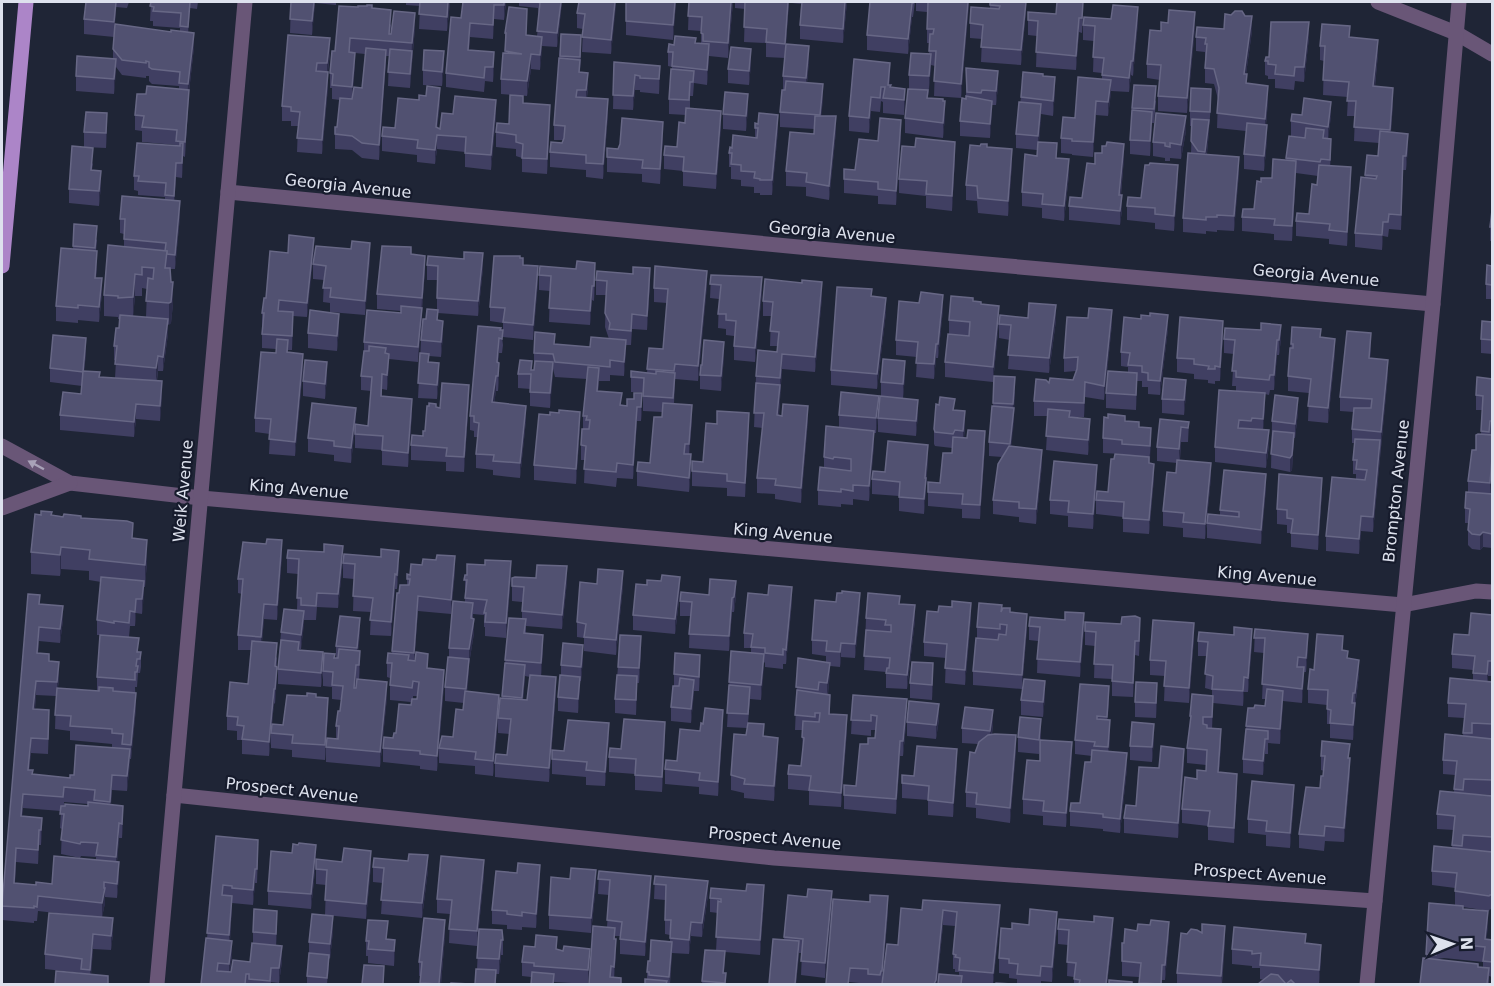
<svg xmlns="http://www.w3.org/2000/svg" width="1494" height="986" font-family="'DejaVu Sans',sans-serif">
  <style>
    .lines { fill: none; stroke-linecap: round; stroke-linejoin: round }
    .minor { stroke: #695677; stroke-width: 15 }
    .primary { stroke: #ac85c8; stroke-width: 15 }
    .wall { fill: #403f62; fill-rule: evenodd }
    .shaded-wall { fill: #2c2d4a }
    .building { fill: #515171; stroke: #676785; stroke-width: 1.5 }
    .oneway { fill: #a9a2b8 }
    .labels { text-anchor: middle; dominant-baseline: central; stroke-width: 4.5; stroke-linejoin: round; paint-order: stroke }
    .street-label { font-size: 16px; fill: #dde1ed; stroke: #161b2c }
  </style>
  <rect width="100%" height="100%" fill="#1f2536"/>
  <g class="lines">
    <g class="minor">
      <path d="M1378 2 1456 33 1492 54"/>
      <path d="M228 192 830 250 1433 304"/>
      <path d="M2 446 70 483 201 498 1403 605 1476 591 1492 592"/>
      <path d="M2 508 70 483"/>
      <path d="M174 795 774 858 1375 901"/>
      <path d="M157 984 245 2"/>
      <path d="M1367 984 1433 304 1459 2"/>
    </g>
    <path class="primary" d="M2 266 26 2"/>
  </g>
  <g class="wall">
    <path d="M86 2H129L127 8 116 7 114 37 84 34V19Z"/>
    <path d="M151 2H198L197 9 190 8 188 32 194 47 189 92 185 157 183 156 182 178 176 177 174 201 180 216 175 269H170L173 304 171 323 168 325V334L163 371H158L157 381 162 396 160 421 136 419 134 437 60 430V415L81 394 82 386 50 382V368L86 353 84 371 100 377 115 378 116 361 114 360V346L119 328V319H118V317L104 316V295L124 247V234L120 233V219L165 200V197L138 195V191L134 190V176L176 145 142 142V131L135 130V115L146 94 179 89V86L152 84 149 81V76H146V78L122 75 116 67 114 94 76 91V76L113 58V49L171 32 180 31V28L153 26V21H150ZM142 288 147 289 146 317 133 316 135 296H142Z"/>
    <path d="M291 2H336V5L315 3 312 35 290 33Z"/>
    <path d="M375 2H392V3Z"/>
    <path d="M406 2H450L447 31 419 29 420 6 406 5Z"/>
    <path d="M463 2H506L504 20 494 19 493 39 470 37 469 50 494 67 493 82 485 81 484 92 446 87V73L461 18Z"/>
    <path d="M519 2H562L557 47 542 46 540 70 531 69 527 96 501 94V79L505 47V33L537 36 539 17 538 8 519 6Z"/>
    <path d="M616 2 611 54 582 52 583 29 577 28V13Z"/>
    <path d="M626 2H676L673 40 626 35Z"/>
    <path d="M689 2H733L728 58 709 56 707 85 694 83 693 96H690V108L721 126 716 189 683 186V171L664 169V155L677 147 685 123 686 115 669 114V99L672 67 668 66V52L674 45 701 44V31L688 30Z"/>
    <path d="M735 2H789L785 58 766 57V43L744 42 745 9 735 8Z"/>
    <path d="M792 2H847L843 43 800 39V25L801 4 792 3Z"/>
    <path d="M870 2H915L913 17H912L908 54 867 50V35Z"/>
    <path d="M916 2H969L961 98 934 96 935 66 931 65 928 98 943 101 945 116 943 138 905 133V118L909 89V75L929 54 930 43H927V12L916 11Z"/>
    <path d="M990 2H1026V11L1021 65 981 62 982 39 970 38V23L990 8Z"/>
    <path d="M358 7 372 8 391 25 390 34 415 27 410 88 388 86 389 56H386L379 160 362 158 352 150 335 149V134L337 127 340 100 332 99V88H330V73L335 51ZM355 53 365 54 362 88H353Z"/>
    <path d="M1083 16 1082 33 1079 32 1076 70 1036 67 1037 36 1028 35V20Z"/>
    <path d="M1138 22 1133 76 1131 75 1129 92 1111 91 1108 116 1096 115 1093 157 1072 155V154L1061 153V138L1102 79V73L1093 72 1094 41 1083 40V25Z"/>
    <path d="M1195 27 1187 113 1158 111V96L1160 80 1147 78V64Z"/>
    <path d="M1252 31 1246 74 1247 84 1268 101 1266 125 1267 140 1264 171 1244 169V154L1246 131 1217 128 1218 99 1214 84 1205 83V52L1196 51V37Z"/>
    <path d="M561 34 581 50 580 72 588 87 587 98 608 114 603 179 586 177V170L550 167V152L562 143 563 140H554V125Z"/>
    <path d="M288 35 330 53 328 72V87L322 154 297 152 298 126H291V121H282V106Z"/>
    <path d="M1309 37 1304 82 1295 81 1294 90 1275 88V79H1268V76L1265 75V61L1269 57Z"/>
    <path d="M1350 37 1378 54 1375 87 1393 103 1391 132 1408 148 1406 170H1403L1401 230 1389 229 1388 237 1383 236 1382 250 1355 247V233L1365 178 1367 155 1378 156 1379 143 1354 141 1355 116H1347L1348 97 1323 95 1324 61 1320 60V46Z"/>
    <path d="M809 61 807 83 823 99 821 116 836 131 829 200 806 196V187L786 186V171L814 134V129L780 127V112L783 90V76Z"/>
    <path d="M614 62 660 66 659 94 640 92V90H635L633 110 613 109Z"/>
    <path d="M751 64 749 85 728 83V69Z"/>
    <path d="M444 65 442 86 423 85V70Z"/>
    <path d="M966 68 998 86 996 105H992L990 138 960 136V121L966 96Z"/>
    <path d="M1043 76 1055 92 1053 116 1041 114 1039 142 1057 158 1069 174 1064 221 1042 218V208L1022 206V192L1037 156V150L1016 148V134L1021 97Z"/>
    <path d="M890 78 889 85 891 87 905 89 904 115 883 113V102L881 101 880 112 871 111 869 133 849 131V116Z"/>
    <path d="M1134 85 1156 101 1154 123H1152L1150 156 1130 154V140Z"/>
    <path d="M440 102 437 128 440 129 453 114 496 115 491 170 465 167V152L437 149 435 164 417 162V155L382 151V136Z"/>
    <path d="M523 103 550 120 547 174 522 172V158L516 156V149L496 147V132L509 124Z"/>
    <path d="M1211 104 1207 154 1239 172 1234 231 1217 230V232L1206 231V234L1183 232V218L1191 153 1192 126H1190V111Z"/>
    <path d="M748 108 746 131 723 129V114Z"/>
    <path d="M1302 115 1331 116 1328 138 1331 153 1330 166 1351 182 1347 246 1329 244V239L1296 236V221L1309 214 1317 185 1318 176 1296 173 1292 241 1274 240V234L1242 231V217L1254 209 1261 182 1272 178 1286 160 1289 136 1302 137 1291 136V121Z"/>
    <path d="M755 123 778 130 772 195H760V193H754V187L741 186V180L731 179V167H729V153L732 148 755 138Z"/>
    <path d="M107 127 106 148 84 147V132Z"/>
    <path d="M1186 131 1181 159 1170 158V161H1165V158L1153 156V142Z"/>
    <path d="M901 135 896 205 878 204V196L844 193V179L855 170 878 141Z"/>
    <path d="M663 136 660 184 642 182V174L607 172V157L618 149Z"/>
    <path d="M915 147 955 157 952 211 926 208V196L899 193V179Z"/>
    <path d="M987 147 1012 164 1008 216 978 213 977 201 966 200V185Z"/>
    <path d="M1124 158 1121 195 1122 210 1120 225 1069 220V206L1082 198 1095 164Z"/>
    <path d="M93 163 92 170 101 185 99 206 69 203V189Z"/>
    <path d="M1178 180 1174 231 1155 229V223L1127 220V206L1141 198Z"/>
    <path d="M1492 210V241H1490V227Z"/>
    <path d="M74 224 97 240 96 251 97 266 96 278 102 293 99 322 78 320V323L56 321V306L73 249Z"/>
    <path d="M314 238 307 317 293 316 292 350H288V352L303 368 295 456 269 454 270 434 255 432V418L276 353V349L262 348V313L266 298 288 253Z"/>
    <path d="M411 254 425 270 418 362 389 359 387 390 382 389V396L412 413 408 467 382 465V450L355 448V425L351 463 334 461V455L308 452V438L355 424 368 426 371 391 361 390V376L364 351V342L401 313V311L377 309V294Z"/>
    <path d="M370 258 365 315 330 312V303L323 302 324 280 313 279V264Z"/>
    <path d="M520 258 523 265 538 281 533 340 503 337V323L490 321V307Z"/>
    <path d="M427 265 483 268 478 316 438 313V320L443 335 441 357 429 356V362L439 378 437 399 418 398 421 340 437 309V280H427Z"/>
    <path d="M1492 266V299H1486V284Z"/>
    <path d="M539 275 595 277 594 301 592 300 590 325 549 322 550 291 539 290Z"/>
    <path d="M711 275 762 292 755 362 734 360V336L726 335V329L718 328 719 299 710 298Z"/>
    <path d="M596 280 650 283 647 330 632 329 631 345H626L624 376 610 375V381H599L598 391 622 405 627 406V399L642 408 641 421H637L633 479 617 478 616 487 584 483 585 460H581V445L583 429V416L587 379 555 377 553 369 550 408 530 406V389L518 388V374L534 370V353L555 344 590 347 609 339 605 327 606 295H596Z"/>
    <path d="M707 285 698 381 675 379 674 404 692 420 689 454 691 469 689 492 637 486V471L650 463 662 417 663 412 643 411V392H631V371L647 373 649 348 663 349 667 303 654 302V288Z"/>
    <path d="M872 296 886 312 877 389 831 385V370Z"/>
    <path d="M822 297 815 372 782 369 779 415 808 420 801 503 775 499V494L757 493V478L763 428 754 427 756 376 777 352V346H770L771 316H763V301Z"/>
    <path d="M973 301 981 304 999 321 993 382 945 377V362L949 334V320Z"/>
    <path d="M943 309 938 358H936L934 379 916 377 917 357 896 355V340Z"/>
    <path d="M1056 320 1049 373 1008 369 1010 340 999 338V324Z"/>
    <path d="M1492 322V354L1481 353V339Z"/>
    <path d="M1112 324 1104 400 1085 397 1084 417H1070L1090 433 1088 455 1046 450 1048 416H1034V401L1073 380 1076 371 1064 372V358Z"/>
    <path d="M1292 327 1321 337 1335 353 1328 423 1308 421 1309 393 1288 391V376Z"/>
    <path d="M339 329 337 351 308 348V333Z"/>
    <path d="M1168 329 1160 395 1148 394V387H1142V381H1137L1136 410 1106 408V393L1128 372V367L1121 366V352Z"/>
    <path d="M501 330 503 345 502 353H499L498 362 499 377 498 391H496L494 403 526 420 520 478 493 475V470L476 468V454L478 437H474V431L470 430V416Z"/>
    <path d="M1223 335 1220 381H1215V384L1208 383V380L1194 379V374L1177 372V358Z"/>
    <path d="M1224 339H1281L1279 355H1277L1274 390H1270L1269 395 1265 394V408L1263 430 1269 445 1266 468 1215 462V447L1236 391V386H1232L1234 354 1224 353Z"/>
    <path d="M1371 348 1370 358 1388 374 1373 532 1361 531 1359 554 1326 551V536L1356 479V474H1353V460L1355 443H1352V429L1354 412 1340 411V397Z"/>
    <path d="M724 357 721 391 700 389V375L702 365Z"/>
    <path d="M905 376 903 398 918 414 916 436 878 432V418L881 396V382Z"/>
    <path d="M994 376 1015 392 1011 447 1042 464 1036 524 1019 522V517L993 514V500L1002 457 989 456V442L993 406Z"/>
    <path d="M327 377 325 399 303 396V381Z"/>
    <path d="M1492 379V473L1491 494H1492V548L1483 547 1480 550 1472 549 1468 545V523H1465V508L1468 492V481L1476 450V435L1481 434 1482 410H1476V395Z"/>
    <path d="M1186 394 1184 415 1162 413V399Z"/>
    <path d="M879 396 876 433H874V445L869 501 853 499V505L841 504V507L818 505V490L824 467V457L839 428V415Z"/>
    <path d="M469 399 464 472 446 471V462L411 460V445L423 436 436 408H440Z"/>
    <path d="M955 410 965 425 964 438 985 446 980 519 962 518V509L928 506V492L940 483 952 453V448L935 446 934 444V429Z"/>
    <path d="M1298 412 1295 438H1294L1292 470 1290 472 1271 468 1272 421Z"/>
    <path d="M1125 421 1139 427 1151 443 1149 463 1154 478 1149 534 1123 532V517L1096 514V500L1108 492 1114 459 1122 454 1103 453V438Z"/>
    <path d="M1189 422 1188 442H1181L1180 460 1211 477 1205 539 1183 537V528L1163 526V511L1176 473 1177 463 1157 461V447Z"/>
    <path d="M580 427 576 484 534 480V465Z"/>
    <path d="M749 428 745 497 727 496V488L692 486V471Z"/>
    <path d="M928 459 924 514 899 511V496L872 494V479L885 472Z"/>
    <path d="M1097 479 1093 529 1068 527V516L1050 514V500Z"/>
    <path d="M1266 488 1261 544 1207 538V523L1220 515V510Z"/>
    <path d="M1322 492 1318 550 1291 547V533H1287V525L1277 524V509Z"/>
    <path d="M52 515 81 518 133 538 147 561 145 587H144L142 614 136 613 135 626H130L129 637 139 652H141V667L140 673H138L137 687H135L136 708 131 759H130L127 791 112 790 111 804 123 820 122 838H119L117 862 119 876 117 898 105 897V903L102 917 113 933 111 950 93 949 91 975 108 984 81 973 45 969V954L92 917 38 911 37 921H34V923L2 920V897L40 604 63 620 60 643 39 641 38 653 49 661 59 677 58 688 97 691V677L100 635H97V620L101 582 89 580V571L61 569 60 576 31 574V552ZM36 695 56 696 55 729 70 731V740L112 744V747L70 778 33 774 29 770 31 753 48 754 49 725 35 709ZM64 802 88 804V806H64ZM23 808 61 811 60 828 62 829 61 854 80 858 81 856 96 857V860L52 884 36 885 15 883 16 862 38 864 39 845H41L42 818 22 816Z"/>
    <path d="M282 555 277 620 264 619 262 642 277 658 275 704 274 703 269 756 242 754V740H237V731L227 730V716L248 684 251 650H238V635L242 594 238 593V579Z"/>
    <path d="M287 558 343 560 338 608 317 607 316 620H304L301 649 299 650 323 666 335 658H336V646L360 632 358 651 360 665 359 679 387 697 380 767 326 762V747L336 738V726L340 711 341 700 332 699V687L323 686V672L321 687 278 684V669L281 632 297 610 298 574 287 573Z"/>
    <path d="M343 563 399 565 397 589H395L391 636 370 635 371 612 353 611 354 579 343 578Z"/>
    <path d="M455 571 451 614 418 611 414 661 428 669 444 685 437 771 420 769V766L383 762V748L393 738 411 705V702L390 700V678L387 677V663L392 653 397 593H399L407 585V574ZM413 696H417V699H413Z"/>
    <path d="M465 575H511L506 638 485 636V627H484V615L473 614 474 633 469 664 467 692 499 709 493 776 475 774V766L439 763V748L453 737 463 710 464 703 445 701V687L449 657V648L465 603Z"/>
    <path d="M567 581 562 629 526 626V633L543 649 541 676 556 692 549 782 495 777V763L507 755 510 734 498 733V718L502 698 509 618 522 619V602L512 601V586ZM525 676 530 677 527 700H523Z"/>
    <path d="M623 586 616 655 584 651V638L577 637V622Z"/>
    <path d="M680 592 675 634 633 630V615Z"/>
    <path d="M709 595 736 596 734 612H732L729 651 689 648 690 616H680V601Z"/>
    <path d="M792 601 786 664H783V669L765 667V663L764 662 761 700 750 699 748 723 764 736 778 752 774 801 744 798V793L731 790V775L746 735 747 728 727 727 731 651 751 653V648H744V633Z"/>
    <path d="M860 607 855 658 841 657 840 667 830 666 828 695 830 710V714L847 730 841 807 809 805V791L788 789V774L801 766 803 752 802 730H795L798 658 826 662V656L812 654V640Z"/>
    <path d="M1002 611 1010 612 1027 628 1022 689 973 685V671L977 638V627Z"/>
    <path d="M1492 615V676H1488V681L1492 682V739L1478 738 1492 739V795L1466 794 1492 796V910L1490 909 1489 911 1463 907V909L1488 926 1486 940H1492V977L1489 976V984H1420L1426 959 1429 903 1455 905V888L1432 885V871L1452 848 1454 830 1437 829V814L1454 792 1455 775 1443 774V760L1463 736 1464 718 1448 717V703L1473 680V670L1452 668V654L1469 635ZM1444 958 1483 962V967L1437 960V959Z"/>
    <path d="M971 617 965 685 945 683 946 658 924 656V642Z"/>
    <path d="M866 618 915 620 907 689 886 688V672L864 670Z"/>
    <path d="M1029 626 1084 628 1080 677 1037 673 1038 641 1029 640Z"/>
    <path d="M1255 629 1308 648 1306 672H1304L1302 703 1283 701 1280 744 1268 743V754H1265L1263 775 1243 773V759L1248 708H1254L1265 706 1266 699H1262L1264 653 1254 652Z"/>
    <path d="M1085 631 1140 633 1139 656 1135 655 1133 697 1112 696V679L1094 678 1095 646 1085 645Z"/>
    <path d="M1194 638 1189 703 1164 701 1165 676 1150 675V660Z"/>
    <path d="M1198 641 1252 643 1248 692H1244L1243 706 1213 703 1212 728 1221 744 1219 772 1237 788 1234 843 1208 840V826L1182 823V809L1197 779 1206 771V765L1187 763V748L1190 729V716L1212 696V690L1205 688 1207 656H1198Z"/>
    <path d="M1343 650 1348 659 1359 674 1355 708 1353 740 1330 738V724H1327V705L1308 703V689L1314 670Z"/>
    <path d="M641 651 639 683H637L636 715 615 713V699L618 667Z"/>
    <path d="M583 659 581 681H580L578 713 558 711V697L561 675V665Z"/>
    <path d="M700 670 699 691H694L691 723 671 721V707L674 686V674Z"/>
    <path d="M933 678 932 700 910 698V683Z"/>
    <path d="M853 695 907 714 903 756H900L896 814 844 809V785L856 786 868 744 875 738 876 730H871V736L851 734Z"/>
    <path d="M1045 696 1043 717 1021 715V700Z"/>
    <path d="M316 697 328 713 325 760 292 757V750L271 748V733L283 725Z"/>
    <path d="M1157 697 1156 718 1135 717V702Z"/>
    <path d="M1109 701 1107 720 1110 735 1109 752 1127 768 1120 833 1103 831V829L1070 826V811L1080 803 1091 762 1092 756 1075 754V740Z"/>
    <path d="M939 719 936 739 907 736V722Z"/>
    <path d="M723 724 718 796 699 794V787L665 784V769L677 761 700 731Z"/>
    <path d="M993 724 992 735 1016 750 1010 823 976 818V808L966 807V792L978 744 962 743V728Z"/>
    <path d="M1041 734V740L1072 757 1066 827 1043 825V816L1023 814V799L1040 761V748L1039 754 1018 752V737Z"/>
    <path d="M609 737 605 786 586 785V777L552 774V759L564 751Z"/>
    <path d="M665 737 662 792 635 790V774L609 772V757L621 749Z"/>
    <path d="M1154 739 1152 762 1130 760V746Z"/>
    <path d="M1321 756 1350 758V773L1344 842 1325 841 1324 851 1299 848V834L1320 788 1323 776 1324 771 1321 770Z"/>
    <path d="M1184 763 1178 838 1124 833V818L1136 806 1159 768Z"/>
    <path d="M957 764 953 817 928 815V800L902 798V783L914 776Z"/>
    <path d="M1294 799 1290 848 1266 846V835L1248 833V819Z"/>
    <path d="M216 836 258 855 257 883H255L253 905 232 903 230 941 232 955 230 972H231L250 962 253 943V932L277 926 276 946 282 961 279 983 271 982V984H201L207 938Z"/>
    <path d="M292 853 316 860 311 909 268 905V891Z"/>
    <path d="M371 865 366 919 325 915 326 885 316 884V869Z"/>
    <path d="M373 867 428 870 422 918 381 914 383 883 373 882Z"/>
    <path d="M599 871 651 890 645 956 620 954V936H615L616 954 614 977 621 984H589L607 927 609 895 598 894Z"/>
    <path d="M484 875 477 946 449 943 450 914 437 913V899Z"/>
    <path d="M655 876 708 895 702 937 691 936 689 954 672 953 670 984H645L647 979V972L650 961 670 941V935L665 934V900L654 899Z"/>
    <path d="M540 880 536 928 522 927V930L507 929V925L492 924V910Z"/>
    <path d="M596 885 591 933 549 929V915Z"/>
    <path d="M788 895 832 906 825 978 801 975 802 953H799L796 984H769L784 940Z"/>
    <path d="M710 898 764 900 760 955 725 952 724 973 726 984H702L705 950 716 951 718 913 710 912Z"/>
    <path d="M923 900 1000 920 993 984H938L959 975V972H955V969H953V954L955 926 943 925 937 984H882L898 945 922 910Z"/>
    <path d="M888 911 882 984H868L850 982 826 984Z"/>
    <path d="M1057 926 1052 982 1041 981V984H1017V979L1009 978V974L999 973V958L1012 929Z"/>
    <path d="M479 929 503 940V955H501L499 974H496V984L477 969Z"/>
    <path d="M1058 929 1113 932 1107 984H1074V977L1067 976 1068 945 1058 944Z"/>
    <path d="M333 931 330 959 329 958 327 984H307V976L309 953V942Z"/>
    <path d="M1202 933 1225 941 1222 984H1177V973Z"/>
    <path d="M445 935 441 984H420V976H419V962Z"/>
    <path d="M1169 936 1165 980H1162V984H1139V977L1122 976V943Z"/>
    <path d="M388 939 395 940 394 966 368 963V956H366V941Z"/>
    <path d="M1306 943 1321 959 1319 984 1294 983 1295 984H1258L1264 980 1260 979V968H1252V966L1232 964V949Z"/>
    <path d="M590 949 588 984 554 982V984L531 977 522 976V962L557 950 563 951Z"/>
  </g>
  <g class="shaded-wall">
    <path d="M116 2V12L114 37V22Z"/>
    <path d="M190 2V8L188 41V27Z"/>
    <path d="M314 2H315L312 35V21Z"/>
    <path d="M448 2H450L447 31V17Z"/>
    <path d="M504 2H506L504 20Z"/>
    <path d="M561 2H562L557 47V33Z"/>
    <path d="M615 2H616V7L611 54V40Z"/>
    <path d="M675 2H676L673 40V25Z"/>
    <path d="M731 2H733L728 58V43Z"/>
    <path d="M788 2H789L785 58V44Z"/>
    <path d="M845 2H847L843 43V29Z"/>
    <path d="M968 2H969V6L961 98V84Z"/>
    <path d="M1026 2V11L1021 65V50Z"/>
    <path d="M912 3V17L908 54V39Z"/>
    <path d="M494 5V19L493 39V25Z"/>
    <path d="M1138 7V22L1133 76V61Z"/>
    <path d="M1195 12V27L1187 113V98Z"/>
    <path d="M415 13V27L410 88 412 43Z"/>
    <path d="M1252 16V31L1244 88V74Z"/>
    <path d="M1079 18V32L1076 70V56Z"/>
    <path d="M1309 22V37L1304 82V67Z"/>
    <path d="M470 23V37L468 65V50Z"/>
    <path d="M194 33V47L189 92 185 157 188 84Z"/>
    <path d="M542 37V51L540 70V55Z"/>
    <path d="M330 38V53L327 78V63Z"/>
    <path d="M1378 40V54L1373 101V86Z"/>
    <path d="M709 44V59L707 85V70Z"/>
    <path d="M809 46V61L806 93V78Z"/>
    <path d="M751 49V64L749 85V71Z"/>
    <path d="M386 50V64L379 160V145Z"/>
    <path d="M444 51V65L442 86V72Z"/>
    <path d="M494 52V67L493 82V67Z"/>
    <path d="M355 53V68L352 101V87Z"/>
    <path d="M531 54V69L527 96V81Z"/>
    <path d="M931 54V69L929 91V76Z"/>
    <path d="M116 59V73L114 94V79Z"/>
    <path d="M1131 61V75L1129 92V78Z"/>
    <path d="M890 63V78L888 99V85Z"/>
    <path d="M660 66V80L659 94V79Z"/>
    <path d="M998 71V86L996 105V91Z"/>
    <path d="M328 72V87L322 154V140Z"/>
    <path d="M588 73V87L586 105V90Z"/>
    <path d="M635 75V90L633 110V96Z"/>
    <path d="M1055 77V92L1053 116V101Z"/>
    <path d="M1111 80V94L1108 116V102Z"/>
    <path d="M823 84V99L820 130V115Z"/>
    <path d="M1268 86V101L1265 133V119Z"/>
    <path d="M440 88V102L436 141V127Z"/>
    <path d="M1393 88V103L1390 144V130Z"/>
    <path d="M905 89V103L904 115V100Z"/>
    <path d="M748 94V108L746 131V116Z"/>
    <path d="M871 97V111L869 133V118Z"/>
    <path d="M608 99V114L603 179V164Z"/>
    <path d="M496 100V115L491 170V155Z"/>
    <path d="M945 101V116L943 138V123Z"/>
    <path d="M992 101V116L990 138V124Z"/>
    <path d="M1096 101V115L1093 157V142Z"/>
    <path d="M1331 102V116L1328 141V127Z"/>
    <path d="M1041 104V118L1038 150V136Z"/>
    <path d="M550 105V120L547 174V159Z"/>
    <path d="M721 111V126L716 189V174Z"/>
    <path d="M1152 112V127L1150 156V141Z"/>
    <path d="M107 113V127L106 148V133Z"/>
    <path d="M778 115V130L772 195V180Z"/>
    <path d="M836 116V131L829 200V186Z"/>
    <path d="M1186 116V131L1181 159V145Z"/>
    <path d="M901 120V135L896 205V191Z"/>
    <path d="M1209 120V135L1205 166V152Z"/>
    <path d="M663 122V136L660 184V169Z"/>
    <path d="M1267 125V140L1264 171V156Z"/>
    <path d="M1408 134V148L1406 170V156Z"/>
    <path d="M437 135V149L435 164V150Z"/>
    <path d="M1331 139V153L1330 174V160Z"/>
    <path d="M955 142V157L952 211V196Z"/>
    <path d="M183 143V158L182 178V163Z"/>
    <path d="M1124 144V158L1119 210V195Z"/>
    <path d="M1012 149V164L1008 216V201Z"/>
    <path d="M1403 156V170L1401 230V215Z"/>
    <path d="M1239 157V172L1234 231V216Z"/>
    <path d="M1069 159V174L1064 221V206Z"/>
    <path d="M1296 161V176L1292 241V226Z"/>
    <path d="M176 163V177L174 210V196Z"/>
    <path d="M1178 165V180L1174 231V216Z"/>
    <path d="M1351 167V182L1347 246V232Z"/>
    <path d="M101 171V185L99 206V191Z"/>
    <path d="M1122 195V210L1120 225V211Z"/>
    <path d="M180 201V216L175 269V255Z"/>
    <path d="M1383 222V236L1382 250V235Z"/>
    <path d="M314 238V252L307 317V303Z"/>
    <path d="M370 243V258L365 315V301Z"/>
    <path d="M97 251V266L95 292V278Z"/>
    <path d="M483 253V268L478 316V301Z"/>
    <path d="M425 256V270L422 309V323L418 362 422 298Z"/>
    <path d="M595 263V277L594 301V286Z"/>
    <path d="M538 266V281L533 340V325Z"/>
    <path d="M650 268V283L647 330V316Z"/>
    <path d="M707 271V285L698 381V366Z"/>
    <path d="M135 274V296L133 319V297Z"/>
    <path d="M762 277V292L755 362V348Z"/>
    <path d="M102 278V293L99 322V307Z"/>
    <path d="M173 282V304L171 323 169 325V303Z"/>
    <path d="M822 282V297L815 372V357Z"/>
    <path d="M592 286V300L590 325V311Z"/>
    <path d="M943 295V309L938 358V344Z"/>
    <path d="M886 298V312L877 389V374Z"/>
    <path d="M1056 305V320L1049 373V358Z"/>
    <path d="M999 306V321L993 382V367Z"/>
    <path d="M1112 310V324L1104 400V386Z"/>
    <path d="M293 312V327L292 350V336Z"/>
    <path d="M339 314V329L337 351V336Z"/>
    <path d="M1168 315V329L1160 395V381Z"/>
    <path d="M168 319V334L163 371V357Z"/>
    <path d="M443 321V335L441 357V342Z"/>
    <path d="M1223 321V335L1220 381V367Z"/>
    <path d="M1281 325V339L1279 355V340Z"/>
    <path d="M1371 333V348L1369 373V358Z"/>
    <path d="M86 338V353L83 386V372Z"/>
    <path d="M499 338V353L497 377V362Z"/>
    <path d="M1335 339V353L1328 423V408Z"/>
    <path d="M626 340V355L624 376V362Z"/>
    <path d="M1277 340V355L1274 390V375Z"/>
    <path d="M724 342V357L721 391V376Z"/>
    <path d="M936 344V358L934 379V364Z"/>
    <path d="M303 354V368L295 456V442Z"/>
    <path d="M389 354V368L387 390V375Z"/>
    <path d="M782 354V369L780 393V378Z"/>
    <path d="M158 356V371L156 382V368Z"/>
    <path d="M1388 360V374L1381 447V432Z"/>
    <path d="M905 361V376L903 398V384Z"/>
    <path d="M327 362V377L325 399V384Z"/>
    <path d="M553 362V377L550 408V393Z"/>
    <path d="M439 363V378L437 399V385Z"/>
    <path d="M499 363V377L498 391V376Z"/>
    <path d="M599 368V382L597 405V391Z"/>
    <path d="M1137 373V388L1136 410V395Z"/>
    <path d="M496 376V391L492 417V402Z"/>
    <path d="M1015 377 1014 423 1010 458V444Z"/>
    <path d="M1186 380V394L1184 415V400Z"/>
    <path d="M162 381V396L160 421V406Z"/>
    <path d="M1085 382V397L1084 417V403Z"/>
    <path d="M469 385V399L464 472V457Z"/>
    <path d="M780 385V400L777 430V415Z"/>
    <path d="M642 393V408L641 421V407Z"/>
    <path d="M1265 393V408L1263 433V419Z"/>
    <path d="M879 396V411L876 433V418Z"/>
    <path d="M1298 398V412L1295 438V424Z"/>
    <path d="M412 399V413L408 467V453Z"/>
    <path d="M918 400V414L916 436V421Z"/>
    <path d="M136 404V419L134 437V422Z"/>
    <path d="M692 405V420L689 459V444Z"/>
    <path d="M526 406V420L520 478V463Z"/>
    <path d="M808 406V420L801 503V488Z"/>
    <path d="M637 407V421L633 479V465Z"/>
    <path d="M356 408V422L351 463V448Z"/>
    <path d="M965 411V425L963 446V431Z"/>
    <path d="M580 412V427L576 484V469Z"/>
    <path d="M749 413V428L745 497V483Z"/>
    <path d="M1090 419V433L1088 455V440Z"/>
    <path d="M1181 427V442L1179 463V449Z"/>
    <path d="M1151 428V443L1150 461V446Z"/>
    <path d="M1269 430V445L1266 468V453Z"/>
    <path d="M874 431V445L869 501V486Z"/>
    <path d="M985 431V446L980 519V505Z"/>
    <path d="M1294 433 1292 470 1290 472V458Z"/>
    <path d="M1380 440V455L1373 532V517Z"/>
    <path d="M928 445V459L925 493V478Z"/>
    <path d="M1042 450V464L1036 524V509Z"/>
    <path d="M691 454V469L689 492V478Z"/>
    <path d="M1492 458V473L1490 497V483Z"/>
    <path d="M1211 463V477L1205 539V524Z"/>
    <path d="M1154 464V478L1149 534V520Z"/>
    <path d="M1097 465V479L1093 529V514Z"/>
    <path d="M1266 474V488L1261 544V530Z"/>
    <path d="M926 478V492L924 514V499Z"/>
    <path d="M1322 478V492L1318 550V535Z"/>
    <path d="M1361 516V531L1359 554V539Z"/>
    <path d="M1483 532V547L1480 550V535Z"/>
    <path d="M147 540V561L145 587V565Z"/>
    <path d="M282 540V555L277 620V605Z"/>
    <path d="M343 546V560L338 608V594Z"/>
    <path d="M61 547V569L60 576V555Z"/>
    <path d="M399 551V565L397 589V575Z"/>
    <path d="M455 556V571L451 614V600Z"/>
    <path d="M511 561V575L506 638V623Z"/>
    <path d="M567 566V581L562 629V615Z"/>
    <path d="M623 571V586L616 655V640Z"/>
    <path d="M395 574V589L391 636V622Z"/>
    <path d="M680 577V592L675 634V619Z"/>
    <path d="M144 581V596L142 614V599Z"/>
    <path d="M736 581V596L734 612V597Z"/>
    <path d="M792 587V601L786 664V650Z"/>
    <path d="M860 593V607L855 658V644Z"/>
    <path d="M418 596V611L414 668V653Z"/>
    <path d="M732 598V612L729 651V636Z"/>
    <path d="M136 599V613L135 626V612Z"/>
    <path d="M971 603V617L965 685V670Z"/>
    <path d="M264 604V619L261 651V637Z"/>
    <path d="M915 605V620L907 689V675Z"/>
    <path d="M63 606V620L60 643V629Z"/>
    <path d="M304 611V626L301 649V635Z"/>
    <path d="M1084 613V628L1080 677V662Z"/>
    <path d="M1027 614V628L1022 689V675Z"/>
    <path d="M360 618V632L357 663V648Z"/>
    <path d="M474 619V633L469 664V649Z"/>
    <path d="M1194 623V638L1189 703V688Z"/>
    <path d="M39 627V641L37 668V653Z"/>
    <path d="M1252 629V643L1248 692V678Z"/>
    <path d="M1308 634V648L1306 672V658Z"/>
    <path d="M543 635V649L541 678V663Z"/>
    <path d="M641 636V651L639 683V668Z"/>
    <path d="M1135 641V655L1133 697V683Z"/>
    <path d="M841 643V657L840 667V652Z"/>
    <path d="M583 645V659L581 681V667Z"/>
    <path d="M360 651V665L359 680V665Z"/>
    <path d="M323 652V667L321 687V673Z"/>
    <path d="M764 654V669L761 700V685Z"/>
    <path d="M700 655V670L699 691V677Z"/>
    <path d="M469 659V674L466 703V689Z"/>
    <path d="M1359 660V674L1355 708V693Z"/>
    <path d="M1488 661V676L1487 689V674Z"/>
    <path d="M59 662V677L57 696V682Z"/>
    <path d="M830 663V677L827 698V683Z"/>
    <path d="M933 663V678L932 700V685Z"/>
    <path d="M356 665V679L354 703V688Z"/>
    <path d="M525 665V679L522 712V698Z"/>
    <path d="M277 667V681L275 704V689Z"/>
    <path d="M1304 667V682L1302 703V689Z"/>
    <path d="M444 670V685L437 771V756Z"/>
    <path d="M637 676V691L636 715V700Z"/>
    <path d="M556 677V692L549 782V768Z"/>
    <path d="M580 677V692L578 713V699Z"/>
    <path d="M1244 677V692L1243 706V691Z"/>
    <path d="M694 680V694L691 723V709Z"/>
    <path d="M36 681V695L33 724V709Z"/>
    <path d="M1045 681V696L1043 717V702Z"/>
    <path d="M387 682V697L380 767V752Z"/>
    <path d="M1157 683V697L1156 718V703Z"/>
    <path d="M1109 686V701L1107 732V717Z"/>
    <path d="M274 689V703L269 756V742Z"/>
    <path d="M1283 691V705L1280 744V729Z"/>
    <path d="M136 693V708L131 759V745Z"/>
    <path d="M499 695V709L493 776V761Z"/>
    <path d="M1213 696V710L1212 732V717Z"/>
    <path d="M328 698V713L325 760V745Z"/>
    <path d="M907 699V714L903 756V741Z"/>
    <path d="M1355 703V718L1353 740V725Z"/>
    <path d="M939 704V719L936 739V725Z"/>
    <path d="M723 710V724L718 796V782Z"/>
    <path d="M993 710V724L990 745V731Z"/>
    <path d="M847 715V730L841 807V793Z"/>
    <path d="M1041 719V734L1039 754V740Z"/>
    <path d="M1110 720V735L1108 762V747Z"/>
    <path d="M665 722V737L662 792V777Z"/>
    <path d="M609 723V737L605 786V772Z"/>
    <path d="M1154 724V739L1152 762V747Z"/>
    <path d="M1221 729V744L1218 787V772Z"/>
    <path d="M1016 735V750L1010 823V808Z"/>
    <path d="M31 738V753L28 784V770Z"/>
    <path d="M778 738V752L774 801V786Z"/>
    <path d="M1265 739V754L1263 775V761Z"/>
    <path d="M900 741V756L896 814V799Z"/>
    <path d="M1072 742V757L1066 827V813Z"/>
    <path d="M130 749V764L127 791V776Z"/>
    <path d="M957 749V764L953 817V803Z"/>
    <path d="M1184 749V763L1178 838V823Z"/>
    <path d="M1127 753V768L1120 833V819Z"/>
    <path d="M1350 758V773L1344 842V828Z"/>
    <path d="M1237 774V788L1234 843V828Z"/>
    <path d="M112 775V790L110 816V802Z"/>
    <path d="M1294 785V799L1290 848V833Z"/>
    <path d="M23 794V808L21 830V816Z"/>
    <path d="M123 806V820L122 838V824Z"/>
    <path d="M42 818V832L41 845V830Z"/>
    <path d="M119 823V838L116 872V857Z"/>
    <path d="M39 830V845L38 864V850Z"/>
    <path d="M316 845V860L311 909V894Z"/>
    <path d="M16 848V862L14 898V883Z"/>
    <path d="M371 851V865L366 919V904Z"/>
    <path d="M428 855V870L422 918V903Z"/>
    <path d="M484 860V875L477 946V931Z"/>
    <path d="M119 862V876L117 898V884Z"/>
    <path d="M540 865V880L536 928V914Z"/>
    <path d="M255 869V883L253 905V890Z"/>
    <path d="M596 870V885L591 933V918Z"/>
    <path d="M651 876V890L645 956V942Z"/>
    <path d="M708 881V895L702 937V923Z"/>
    <path d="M764 885V900L760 955V940Z"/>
    <path d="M105 888V903L102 918V903Z"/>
    <path d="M832 891V906L825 978V963Z"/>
    <path d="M232 896V910L229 949V935Z"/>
    <path d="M888 896V911L882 984V971Z"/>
    <path d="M1000 905V920L993 984V973Z"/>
    <path d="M943 910V925L937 984H934Z"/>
    <path d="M277 911V926L276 948V934Z"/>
    <path d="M1488 911V926L1485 954V939Z"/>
    <path d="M1057 912V926L1052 982V967Z"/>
    <path d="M333 916V931L330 959V944Z"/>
    <path d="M113 918V933L111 950V936Z"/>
    <path d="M1113 918V932L1107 984H1106Z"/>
    <path d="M445 920V935L441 984H439Z"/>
    <path d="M691 922V936L689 954V940Z"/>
    <path d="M1169 922V936L1165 980V965Z"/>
    <path d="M1225 926V941L1221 984V976Z"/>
    <path d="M93 934V949L90 984V970Z"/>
    <path d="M616 939V954L614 981V967Z"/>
    <path d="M395 940V955L394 966V951Z"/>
    <path d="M501 940V955L499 974V959Z"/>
    <path d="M232 941V955L229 978V964Z"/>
    <path d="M799 941V956L796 984H795Z"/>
    <path d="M672 942V956L669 984V977Z"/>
    <path d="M1321 945V959L1319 984V970Z"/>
    <path d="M282 946V961L279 983V968Z"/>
    <path d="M590 949V963L588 984V970Z"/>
    <path d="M329 955V970L327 984V978Z"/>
  </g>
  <g class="building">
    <path d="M86 2H116L114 22 84 19Z"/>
    <path d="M151 2H190L188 27 180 26 181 13 153 11 154 7 150 6Z"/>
    <path d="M291 2H314L312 21 290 19Z"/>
    <path d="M420 2H448L447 17 419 14Z"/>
    <path d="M463 2H504V5H494L493 25 470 23 468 50 494 52 493 67H485L484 78 446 73 451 17 461 18Z"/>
    <path d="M538 2H561L557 33 537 31 540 3Z"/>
    <path d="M579 2H615L611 40 582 37 585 14 577 13Z"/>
    <path d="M626 2H675L673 25 626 21Z"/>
    <path d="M689 2H731L728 43 703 41V34L701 33 702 17 688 16Z"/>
    <path d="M745 2H788L785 44 766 42 767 29 744 27Z"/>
    <path d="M802 2H845L843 29 800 25Z"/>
    <path d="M870 2H913V3H912L908 39 867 35Z"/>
    <path d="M928 2H968L961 84 934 81 936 51H929L930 34H933L934 29H927Z"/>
    <path d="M990 2H1026L1021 50 981 47 983 25 970 23 971 7 999 9 1000 6 990 5Z"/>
    <path d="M1057 2H1083L1082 18H1079L1076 56 1036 52 1038 21 1028 20V12L1056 14Z"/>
    <path d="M367 5H372V8L391 10 389 34H391L394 11 415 13 412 43 350 38 349 52 355 53 352 87 332 85 333 74 330 73 332 51H335L339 6 358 7V6H367Z"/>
    <path d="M1113 5 1138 7 1133 61H1131L1129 78 1102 75 1104 58 1093 57 1095 26 1083 25 1084 17 1111 19Z"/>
    <path d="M509 7 527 9 526 35 542 37 540 55 531 54 527 81 501 79 503 53 522 54 505 51 506 33H505Z"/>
    <path d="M1169 10 1195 12 1187 98 1158 96 1161 65 1147 64 1150 30 1161 31V22L1168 23Z"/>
    <path d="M1235 11H1242L1245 16H1252L1244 74H1247L1246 83 1268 86 1265 119 1217 113 1219 88 1214 69 1205 68 1207 44H1205L1206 38 1196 37 1197 27 1224 29 1225 14 1231 15Z"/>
    <path d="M1271 22H1309L1304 67H1295L1294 76 1275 74 1276 65 1268 64V61H1265L1266 57H1269Z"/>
    <path d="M115 24 171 32V30L194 33 188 84 179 83 180 72 152 69 149 67V62L146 61V63L122 60 113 49Z"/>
    <path d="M1322 24 1350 26 1349 37 1378 40 1373 86 1393 88 1390 130 1354 127 1356 101H1347L1349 82 1323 80 1325 46H1320Z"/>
    <path d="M561 34 581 35 580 57 560 56Z"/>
    <path d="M288 35 330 38 327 63H317L316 71 328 72 322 140 297 138 300 112 291 111V107L282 106Z"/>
    <path d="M675 36 696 38 695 43 709 44 707 70 672 66 673 52H668L669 44 674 45Z"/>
    <path d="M786 44 809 46 806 78 783 76Z"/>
    <path d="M731 47 751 49 749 71 728 69Z"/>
    <path d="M366 48 386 50 379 145 362 143 352 136 335 134V127H337L340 98 352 99 354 87 362 88Z"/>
    <path d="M390 49 412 51 410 74 388 72Z"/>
    <path d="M424 50 444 51 442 72 423 70Z"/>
    <path d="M911 53 931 54 929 76 909 75Z"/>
    <path d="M77 56 116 59 114 79 76 76Z"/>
    <path d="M559 58 580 60 579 72 588 73 586 90H577L576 97 608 99 603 164 586 163V155L550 152 551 142 562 143 564 138 565 126 554 125Z"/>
    <path d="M854 59 890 63 888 85H891L890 87 905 89 904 100 883 98 885 87H881L880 98 871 97 869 118 849 116Z"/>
    <path d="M614 62 660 66 659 79 640 78V76L635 75 633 96 613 95Z"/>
    <path d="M966 68 998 71 996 91 982 90 981 93 967 92Z"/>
    <path d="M671 69 694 71 693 82H690L689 100 669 99Z"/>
    <path d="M1023 72 1043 74V76L1055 77 1053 101 1021 97Z"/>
    <path d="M1078 77 1111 80 1108 102 1096 101 1093 142 1072 141V139L1061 138 1063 117 1075 118Z"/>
    <path d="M786 81 823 84 820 115 780 112 782 90H785Z"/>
    <path d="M1134 85 1156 86 1154 109 1132 108Z"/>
    <path d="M147 86 189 90 185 142 176 141 177 130 142 127 144 116 135 115 137 94H146Z"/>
    <path d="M427 86 440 88 436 127 440 129 442 113 453 114 455 96 496 100 491 155 465 153 466 137 437 135 435 150 417 148 418 140 382 136 383 127 395 128 398 98 419 100V95L426 96Z"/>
    <path d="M1191 88 1211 89 1210 112 1190 111Z"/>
    <path d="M908 89 928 90 927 98 943 99V101H945L943 123 905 118Z"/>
    <path d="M725 92 748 94 746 116 723 114Z"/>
    <path d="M510 95 523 96V103L550 105 547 159 522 158 523 144 516 142V135L496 132 497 123 509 124Z"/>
    <path d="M966 96 992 101 990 124 960 121 962 98 966 99Z"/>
    <path d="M1304 98 1331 102 1328 127 1291 121 1292 114 1302 115Z"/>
    <path d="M1019 102 1041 104 1038 136 1016 134Z"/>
    <path d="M686 108 721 111 716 174 683 171 684 157 664 155 665 146 677 147 679 122 685 123Z"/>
    <path d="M1132 110 1152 112 1150 141 1130 140Z"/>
    <path d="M86 112 107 113 106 133 84 132Z"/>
    <path d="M759 113 778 115 772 180H760V179L754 178 755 172 741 171V165L731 164 732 153H729L730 147 732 148 733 135 757 138 758 128H755V123L758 124Z"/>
    <path d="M1156 113 1186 116 1181 145 1170 143V147L1165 146V143L1153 142Z"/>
    <path d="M815 116H836L829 186 806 182 807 173 786 171 790 132 814 134Z"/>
    <path d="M622 118 663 122 660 169 642 168 643 160 607 157V148L618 149 620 144Z"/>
    <path d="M880 118 901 120 896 191 878 189V182L844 179V169L855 170 859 139 878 141Z"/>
    <path d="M1192 119 1209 120 1205 152 1198 151 1191 141Z"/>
    <path d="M1247 123 1267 125 1264 156 1244 154Z"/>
    <path d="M1306 128 1324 130 1323 138 1331 139 1330 160 1321 159 1320 162 1286 158 1289 136 1305 138Z"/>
    <path d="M1380 131 1408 134 1406 156H1403L1401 215 1389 214 1388 222H1383L1382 235 1355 233 1361 177 1376 179 1377 176 1365 175 1367 155 1378 156Z"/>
    <path d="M916 138 955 142 952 196 926 194 927 181 899 179 902 146 915 147Z"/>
    <path d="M1038 142 1057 143 1056 158 1069 159 1064 206 1042 204 1043 194 1022 192 1025 154 1037 156Z"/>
    <path d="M1107 142 1124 144 1119 195H1122L1120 211 1069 206 1070 197 1082 198 1087 163 1095 164V153H1102V146H1106Z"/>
    <path d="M137 143 180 146V143H183L182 163H176L174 196 165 195 166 183 138 181 139 176H134Z"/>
    <path d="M981 144H987V147L1012 149 1008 201 978 198 977 186 966 185 970 145 980 146Z"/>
    <path d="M72 146 93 148 91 170 101 171 99 191 69 189Z"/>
    <path d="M1188 153 1239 157 1234 216 1217 215V217H1206V220L1183 218Z"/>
    <path d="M1273 159 1296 161 1292 226 1274 225 1275 219 1242 217 1243 209H1254L1257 181 1261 182V178H1272Z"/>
    <path d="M1150 163 1178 165 1174 216 1155 214V208L1127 206 1128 197 1141 198 1145 165H1149Z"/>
    <path d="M1319 165 1351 167 1347 232 1329 230 1330 224 1296 221 1297 213 1309 214 1312 184 1317 185Z"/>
    <path d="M122 196 180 201 175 255 167 254V251H165L166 243 124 239 125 219H120Z"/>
    <path d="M1492 210V227H1490Z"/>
    <path d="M74 224 97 226 95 248 73 246Z"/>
    <path d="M289 235 314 238 307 303 279 300 278 311 293 312 292 336 262 334 264 313H262L264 298H266L270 251 288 253Z"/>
    <path d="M352 241 370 243 365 301 330 297 331 288H323L326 266 313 264 316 246 351 249Z"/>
    <path d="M108 245 167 251 165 268H170L171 282H173L171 302 169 303 146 301 148 278 153 279 154 268 142 267V275L135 274 133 297 118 298V296L104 295Z"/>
    <path d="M382 246 411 247V254L425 256 422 298 377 294Z"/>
    <path d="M61 248 97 251 95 278H102L99 307 78 305V308L56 306Z"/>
    <path d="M464 252 483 253 478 301 437 298 438 266 427 265 428 256 464 259Z"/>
    <path d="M494 256H520V258H523V265L538 266 533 325 503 322 505 308 490 307Z"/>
    <path d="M577 261 595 263 594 286H592L590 311 549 308 551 276 539 275 540 266 576 269Z"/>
    <path d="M1487 265 1492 266V285L1486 284Z"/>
    <path d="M655 266 707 271 698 366 675 364 674 371 647 369 649 348 663 349 668 289 654 288Z"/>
    <path d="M633 267 650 268 647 316 632 314 631 331 609 329 610 323 605 313 607 281 596 280 597 271 633 274Z"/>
    <path d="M711 275 762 277 755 348 734 346 736 321 726 320V314H718L721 285 710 284Z"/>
    <path d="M765 279 802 283V280L822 282 815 357 782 354 780 378 756 376 758 350 777 352 779 332 770 331 773 302 763 301Z"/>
    <path d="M837 287 872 289 871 296 886 298 877 374 831 370Z"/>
    <path d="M921 292 943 295 938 344H936L934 364 916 363 918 342 896 340 899 301 919 303Z"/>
    <path d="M951 296 973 298V301L981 302V304L999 306 993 367 945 362 948 334 969 336 970 322 949 320Z"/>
    <path d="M1029 303 1056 305 1049 358 1008 355 1011 325 999 324 1000 315 1028 318Z"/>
    <path d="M401 306 422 308 418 347 364 342 367 310 401 313Z"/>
    <path d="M1089 308 1112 310 1104 386 1085 382 1084 403 1034 401 1036 379 1046 380 1049 383 1050 378 1073 380 1077 369 1078 357 1064 358 1067 317 1088 318Z"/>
    <path d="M427 309 438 310 437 320 443 321 441 342 421 340 423 319H426Z"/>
    <path d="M310 310 339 314 337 336 308 333Z"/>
    <path d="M1150 313 1168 315 1160 381 1148 380V373L1142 372V366L1128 365 1130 353 1121 352 1124 317 1141 319V315L1150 316Z"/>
    <path d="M120 315 168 319 163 357 158 356 156 368 115 364 117 346H114L116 328H119Z"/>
    <path d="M1180 317 1223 321 1220 367 1215 366V369H1208L1209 366 1194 364V359L1177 358Z"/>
    <path d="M1482 321 1492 322V340L1481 339Z"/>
    <path d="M1261 323 1281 325 1279 340H1277L1274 375H1270L1269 380 1236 377V371H1232L1235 340 1224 339 1225 328 1261 330Z"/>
    <path d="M478 326 501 328 500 330H503L502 339 499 338 497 362 499 363 498 376H496L492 402 526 406 520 463 493 461 494 455 476 454 479 423 474 422V416H470Z"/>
    <path d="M1292 327 1321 329 1320 337 1335 339 1328 408 1308 406 1311 379 1288 376 1290 348H1293V344H1291Z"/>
    <path d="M1347 331 1371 333 1369 358 1388 360 1381 432 1352 429 1354 408H1371L1372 399 1340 397Z"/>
    <path d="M535 332 555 334 554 344 590 347 591 337 626 340 624 362 610 360V367L555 362 553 354 534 353Z"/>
    <path d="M53 335 86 338 83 372 50 368Z"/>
    <path d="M277 339 288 340 287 352 303 354 295 442 269 439 271 419 255 418 261 352 276 353Z"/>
    <path d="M704 340 724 342 721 376 700 375 701 365H702Z"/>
    <path d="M369 346 386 348 385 353 389 354 387 375 382 374 381 396 412 399 408 453 382 450 383 436 355 434V424L368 426 372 377 361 376 364 351H369Z"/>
    <path d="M420 353 429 354 428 362 439 363 437 385 418 383Z"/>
    <path d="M883 359 905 361 903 384 881 382Z"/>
    <path d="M305 360 327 362 325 384 303 381Z"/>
    <path d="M520 360 532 361 531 370H534L535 361 553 362 550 393 530 392 531 374H518Z"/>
    <path d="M588 367 599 368 597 391 622 393 620 405 627 406V399H634V393H642L641 407H637L633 465 617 463 616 472 584 469 586 446 581 445 582 429H589L590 420H586L587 416H583Z"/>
    <path d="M83 371 100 372 99 377 162 381 160 406 136 404 134 422 60 415 63 392 81 394Z"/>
    <path d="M631 371 656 374V371L675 373 673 398 643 396 644 378 631 377Z"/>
    <path d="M1108 371 1137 373 1136 395 1106 393Z"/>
    <path d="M994 376 1015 377 1013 404 993 403Z"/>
    <path d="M1477 377 1492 379V421H1490L1489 432 1481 431 1483 396 1476 395Z"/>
    <path d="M1164 378 1186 380 1184 400 1162 399Z"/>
    <path d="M442 383 469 385 464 457 446 456 447 448 411 445 412 435 423 436V431H425L427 406H429V403L436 404V407L440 408Z"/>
    <path d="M756 383 780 385 777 415 782 416 783 404 808 406 801 488 775 485 776 479 757 478 764 413H754Z"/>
    <path d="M1219 390 1265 393 1263 419 1252 418 1251 421 1239 420 1238 428 1269 430 1266 453 1215 447Z"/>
    <path d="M841 392 879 396 876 418 839 415Z"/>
    <path d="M1275 395 1298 398 1295 424 1272 421Z"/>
    <path d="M880 396 918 400 916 421 878 418Z"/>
    <path d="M940 397 955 399 953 410 965 411 963 431 955 430 953 434 935 432 934 429 936 404 939 405Z"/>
    <path d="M312 403 356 408 351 448 334 446V441L308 438Z"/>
    <path d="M663 403 692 405 689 444H685L684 454H691L689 478 637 471 638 462 650 463 654 417H662Z"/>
    <path d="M992 406 1014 408 1010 444 989 442Z"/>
    <path d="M1048 409 1070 411 1069 417 1090 419 1088 440 1046 436Z"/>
    <path d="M559 410 580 412 576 469 534 465 539 414 550 415V412L559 413Z"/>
    <path d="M717 411 749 413 745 483 727 481V474L692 471V461L703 462 706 423 717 424Z"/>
    <path d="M1108 414 1125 416V421L1139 422V427L1151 428 1150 446 1122 444V440L1103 438 1104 417 1108 418Z"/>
    <path d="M1160 419 1189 422 1188 428 1181 427 1179 449 1157 447Z"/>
    <path d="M826 426 874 431 869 486 853 485V491L841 489V492L818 490 820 467 851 471V459L834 457 833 459 824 457Z"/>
    <path d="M968 430 985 431 980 505 962 504 963 494 928 492V482L940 483 943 453H952L953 437 967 438Z"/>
    <path d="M1273 431 1294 433 1292 455 1290 458 1271 454Z"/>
    <path d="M1478 434 1492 435V458L1490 483 1468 481 1472 450H1476V435Z"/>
    <path d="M1355 439 1380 440 1373 517 1361 516 1359 539 1326 536 1332 477 1365 480 1367 470 1356 469 1357 460H1353Z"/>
    <path d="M888 441 928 445 925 478H926L924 499 899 497 900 482 872 479 873 471 885 472Z"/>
    <path d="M1009 446 1042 450 1036 509 1019 508V502L993 500 998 464Z"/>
    <path d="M1115 454 1149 457V463L1154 464 1149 520 1123 518 1124 502 1096 500 1097 491 1108 492 1111 459H1114Z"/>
    <path d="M1177 460 1211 463 1205 524 1183 522 1184 513 1163 511 1167 472 1176 473Z"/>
    <path d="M1054 461 1097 465 1093 514 1068 512 1069 501 1050 500Z"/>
    <path d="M1224 470 1266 474 1261 530 1207 523 1208 514 1239 517V512L1220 510Z"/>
    <path d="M1279 474 1322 478 1318 535 1291 533 1293 519 1287 518V510L1277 509Z"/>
    <path d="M1466 492 1492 494V534L1483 532 1480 535 1472 534 1468 530 1470 509 1465 508Z"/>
    <path d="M41 511 52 512 51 515 63 517 64 514 81 516V518L127 521 133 523 132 538 147 540 145 565 89 559 90 550 61 547 60 555 31 552 35 514 41 515Z"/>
    <path d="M267 539 282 540 277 605 264 604 261 637 238 635 243 579H238L243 542 266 544Z"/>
    <path d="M324 544 343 546 338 594 317 593 316 606 301 605V598H297L299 559 287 558 288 550 324 552Z"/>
    <path d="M381 549 399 551 397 575 395 574 391 622 370 620 373 598 353 596 355 564 343 563 344 554 381 557Z"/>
    <path d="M437 555 455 556 451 600 418 596 414 653 392 651 397 593H399L400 585H409L410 579H407V574L410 575 411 564 422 565 423 559 436 560Z"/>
    <path d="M485 560 511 561 506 623 485 622 486 613H484L487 600 465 598 467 580H464L465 575H467V564L485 565Z"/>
    <path d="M537 565 567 566 562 615 522 611 524 587 512 586V578L515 577 536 578Z"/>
    <path d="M598 569 623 571 616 640 584 637 586 624 577 622 580 582 597 584Z"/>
    <path d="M662 575 680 577 675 619 633 615 636 584 647 585V580L661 581Z"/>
    <path d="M101 577 144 581 142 599H136L135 612 130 611 129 623 114 621V623L97 620Z"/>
    <path d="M710 579 736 581 734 597 732 598 729 636 689 634 692 602 680 601 681 592 709 595Z"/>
    <path d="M769 585 792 587 786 650 783 649V655L765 653V648L751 647 753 634 744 633 748 593 768 595Z"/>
    <path d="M842 591 860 593 855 644 841 643 840 652 826 651 827 641 812 640 815 600 836 602 837 593H842Z"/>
    <path d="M868 593 900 596 899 604 915 605 907 675 886 673 887 668H889L890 658 864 656 866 630 891 632V625H885L886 620 866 618Z"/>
    <path d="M28 594 40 595 39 604 63 606 60 629 39 627 37 653 49 654V661L59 662 57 682 36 681 33 709 49 710 48 739 31 738 28 770H33L32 774 70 778V775H74L76 745 130 749 127 776 112 775 110 802 94 800 95 790 64 787 63 797 23 794 21 816 42 818 41 830H39L38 850 16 848 14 883 36 885V882L52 884 54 856 119 862 117 884 104 882V888H105L102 903 38 896 37 907 34 906V908L2 906Z"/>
    <path d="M453 601 473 603 471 618 474 619 469 649 449 648Z"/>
    <path d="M952 601 971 603 965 670 945 668 947 644 924 642 927 611 938 612 939 606 952 607Z"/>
    <path d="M979 603 1002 605 1001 612 1003 608H1010V612L1027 614 1022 675 973 671 976 638 998 640 999 634 1006 635 1007 625 1000 624V629L977 627Z"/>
    <path d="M284 609 304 611 301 635 281 632Z"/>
    <path d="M1065 612 1084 613 1080 662 1037 659 1040 627 1029 626 1030 617 1065 620Z"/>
    <path d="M1471 613 1492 615V661H1488L1487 674 1473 673 1475 656 1452 654 1454 634 1469 635Z"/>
    <path d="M340 616 360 618 357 648 336 646Z"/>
    <path d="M1135 616 1140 618 1139 641H1135L1133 683 1112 681 1113 665 1094 664 1096 632 1085 631V622L1121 624 1122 617Z"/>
    <path d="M509 618 526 619 524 633 543 635 541 663 505 660Z"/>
    <path d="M1153 620 1194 623 1189 688 1164 686 1166 661 1150 660Z"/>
    <path d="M1234 627 1252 629 1248 678 1244 677 1243 691 1212 689 1213 676 1205 674 1208 642 1198 641 1199 632 1234 635Z"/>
    <path d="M1255 629 1308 634 1306 658 1298 657 1297 667H1304L1302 689 1262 684 1265 638H1254Z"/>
    <path d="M1317 634 1343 636 1342 650 1348 651 1347 658 1359 660 1355 693H1353L1352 703H1355L1353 725 1330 723 1331 710 1327 709 1328 690 1308 689 1310 669 1314 670Z"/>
    <path d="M100 635 139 638 137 652H141L140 659H137L136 666H138L137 672H135V680L97 677Z"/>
    <path d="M620 635 641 636 639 668 618 667Z"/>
    <path d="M281 640 299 642 298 650 323 652 321 673 278 669Z"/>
    <path d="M252 641 277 643 275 666 277 667 275 689H274L269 742 242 739 244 726 237 725 238 717 227 716 230 682 248 684Z"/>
    <path d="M563 643 583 645 581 667 561 665Z"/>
    <path d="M339 649 360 651 359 665H356L354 688H356L357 679 387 682 380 752 326 747 327 738 338 739 339 726H336L338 711H340L343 686 332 685 333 672 323 671 324 653 335 654 334 658H338Z"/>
    <path d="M731 651 764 654 761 685 729 682Z"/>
    <path d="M416 652 428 654 427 668 444 670 437 756 420 754V751L383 748 384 737 393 738 394 733H396L399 704 411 705 412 699H417L419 682 413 681 412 688 390 685 392 663H387L388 653 409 655 408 660 415 661Z"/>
    <path d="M675 653 700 655 699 677 674 674Z"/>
    <path d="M448 657 469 659 466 689 445 687Z"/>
    <path d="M798 658 830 663 827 683 819 682 818 690 796 687Z"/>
    <path d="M912 662 933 663 932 685 910 683Z"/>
    <path d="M505 663 525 665 522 698 502 696Z"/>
    <path d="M530 675 556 677 549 768 495 763 496 754 507 755 511 719 498 718 500 698 527 700Z"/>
    <path d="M560 675 580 677 578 699 558 697Z"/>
    <path d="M617 675 637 676 636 700 615 699Z"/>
    <path d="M680 678 694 680 691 709 671 707 673 686H679Z"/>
    <path d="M1450 678 1492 682V724L1472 723V733H1463L1466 704 1448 703Z"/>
    <path d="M1024 679 1045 681 1043 702 1021 700Z"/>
    <path d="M1136 682 1157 683 1156 703 1135 702Z"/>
    <path d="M1080 684 1109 686 1107 717 1097 716V719L1110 720 1108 747 1094 746 1095 742 1075 740Z"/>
    <path d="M729 685 750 687 748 714 727 713Z"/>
    <path d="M99 687 113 688V691L136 693 131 745 122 744 123 734 112 733V729L70 726 71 716 55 715 57 688 99 691Z"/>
    <path d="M1267 689 1283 691 1280 729 1246 726 1248 708H1254L1255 705 1265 706Z"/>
    <path d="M797 690 830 695 829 714 847 715 841 793 809 790 811 776 788 774 789 765 801 766 804 738 802 737 803 721 819 722 820 713H815V717L795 715Z"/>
    <path d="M465 691 499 695 493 761 475 759 476 752 439 748 442 736 453 737 456 709 463 710Z"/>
    <path d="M307 693 316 694V697L328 698 325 745 292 743 293 735 271 733 272 724 283 725 287 695 307 696Z"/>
    <path d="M1192 694 1213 696 1212 717H1203V724L1207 725V728L1221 729 1218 772 1237 774 1234 828 1208 826 1210 811 1182 809 1185 777 1197 779V770L1206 771 1207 750 1187 748 1191 716H1190Z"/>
    <path d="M853 695 907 699 903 741H900L896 799 844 795V785L856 786 860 744H868V738H875L877 716 871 715V721L851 720Z"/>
    <path d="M909 701 939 704 936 725 907 722Z"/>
    <path d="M965 707 993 710 990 731 962 728Z"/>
    <path d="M705 708 723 710 718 782 699 780 700 773 665 769 666 760 677 761 680 729 700 731 701 723 703 724Z"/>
    <path d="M1020 717 1041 719 1039 740 1018 737Z"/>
    <path d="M624 719 665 722 662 777 635 775 636 759 609 757 610 748 621 749Z"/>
    <path d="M568 720 609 723 605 772 586 770 587 762 552 759V750L564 751Z"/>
    <path d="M1132 722 1154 724 1152 747 1130 746Z"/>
    <path d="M748 723 764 724 763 736 778 738 774 786 744 784 745 779 731 775 734 734 746 735Z"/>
    <path d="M1246 729 1268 731V739H1265L1263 761 1243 759Z"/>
    <path d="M995 734 1016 735 1010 808 976 804 977 793 966 792 970 752 975 753 979 742 988 735Z"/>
    <path d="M1445 734 1492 739V780L1464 779 1463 790 1454 789 1457 761 1443 760Z"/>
    <path d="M1040 740 1072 742 1066 813 1043 811 1044 801 1023 799 1027 760 1040 761Z"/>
    <path d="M1322 741 1350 744 1348 758H1350L1344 828 1325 826 1324 836 1299 834 1306 787 1320 788 1321 776H1323L1325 756H1321Z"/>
    <path d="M917 746 957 749 953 803 928 800 929 786 902 783V775L914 776Z"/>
    <path d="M1161 746 1184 749 1178 823 1124 818 1126 805 1136 806 1139 767 1159 768Z"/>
    <path d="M1092 750 1127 753 1120 819 1103 817V814L1070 811 1071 803H1080L1085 762H1091Z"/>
    <path d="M1252 781 1294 785 1290 833 1266 831 1267 821 1248 819Z"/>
    <path d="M1440 791 1492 796V837L1463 835 1462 846 1452 845 1455 816 1437 814Z"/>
    <path d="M88 802 123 806 122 824 119 823 116 857 96 855 98 843 81 842 80 844 61 840 64 814H60L61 806H65V804L88 806Z"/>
    <path d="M216 836 258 840 257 869H255L253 890 232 888V886L223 885 222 895 232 896 229 935 207 933Z"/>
    <path d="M299 843 316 845 311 894 268 891 271 851 292 853 293 844 298 845Z"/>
    <path d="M1434 846 1492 852V895H1490L1489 896 1455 891 1457 873 1432 871Z"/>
    <path d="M344 848 371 851 366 904 325 900 327 870 316 869V859L342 862Z"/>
    <path d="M409 854 428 855 422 903 381 900 384 868 373 867 374 858 408 861Z"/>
    <path d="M441 856 484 860 477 931 449 929 452 900 437 899Z"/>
    <path d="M518 863 540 865 536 914 522 912V916L507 914V911L492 910 496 871 517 873Z"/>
    <path d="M571 868 596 870 591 918 549 915 551 877 570 879Z"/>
    <path d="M599 871 651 876 645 942 620 939 622 922 607 920 610 880 598 879Z"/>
    <path d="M655 876 708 881 702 923 691 922 689 940 670 938 671 920H665L666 885 654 884Z"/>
    <path d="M747 884 764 885 760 940 716 937 718 901 721 902V899L710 898 711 888 746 891Z"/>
    <path d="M808 889 832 891 825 963 801 961 803 939 784 937 788 895 807 897Z"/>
    <path d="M870 895 888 896 882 971H881L880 975 868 974V969L850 968 848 984H826L833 899 870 902Z"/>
    <path d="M923 900 1000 905 993 973 959 970 960 958 955 957 956 955 953 954 957 912 943 910 936 980 934 984H882L887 944 898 945 901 908 922 910Z"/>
    <path d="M1429 903 1463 906V909L1488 911 1485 939 1492 940V962L1483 961 1485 947 1444 943 1437 944 1436 955 1426 954Z"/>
    <path d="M254 909 277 911 276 934 253 932Z"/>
    <path d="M1030 909 1057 912 1052 967 1041 966 1040 976 1017 974 1018 964 1009 963V959L999 958 1001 928 1012 929V923L1029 925Z"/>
    <path d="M49 913 113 918 111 936 93 934 90 970 81 969 82 959 45 954Z"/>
    <path d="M312 914 333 916 330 944 309 942Z"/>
    <path d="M1094 916 1113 918 1106 984H1079L1080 980 1074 979 1076 963 1067 962 1069 930 1058 929 1059 919 1094 922Z"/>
    <path d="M424 918 445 920 439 984 420 983 422 962H419Z"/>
    <path d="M368 920 388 921 386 939 395 940 394 951 368 949 369 941H366Z"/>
    <path d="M1151 920 1169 922 1165 965H1162L1161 984 1139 983 1141 963 1122 961V943H1124L1125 929 1137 931 1138 924 1150 925Z"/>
    <path d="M1202 924 1225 926 1221 976 1177 973 1181 933 1187 934 1191 929 1197 930 1202 933Z"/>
    <path d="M593 926 615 928 614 939H616L614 967 611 966 610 977 621 978V984H589Z"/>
    <path d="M1234 927 1306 934 1305 943 1321 945 1319 970 1260 965 1261 953 1252 954V951L1232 949Z"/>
    <path d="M479 929 502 930 503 940H501L499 959 477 958Z"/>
    <path d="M536 935 557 937 556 949 563 951 564 946 590 949 588 970 534 966V963L522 962 524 946 535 947Z"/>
    <path d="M206 938 232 941 229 964 218 963 217 971 231 972 233 960 250 962 252 943 282 946 279 968H271L270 981 249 979V974H246L245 984H201Z"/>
    <path d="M773 939 799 941 795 984H769Z"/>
    <path d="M651 940 672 942 669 977 649 975V972H647L648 961H650Z"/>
    <path d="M705 950 725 951 723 973H726L725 983 702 981Z"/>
    <path d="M309 953 329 955 327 978 307 976Z"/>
    <path d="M1423 958 1478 964V967L1489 968 1487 984H1420Z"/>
    <path d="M364 965 384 966 383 984H362Z"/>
    <path d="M476 969 496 970 495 984H475Z"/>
    <path d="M56 971 108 976V984H55Z"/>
    <path d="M532 972 554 974 553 984H531Z"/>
    <path d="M939 974 962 976 961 984H938Z"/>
    <path d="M1271 974 1278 975 1286 984 1291 980 1295 984H1258Z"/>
    <path d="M645 979 667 981 666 984H645Z"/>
    <path d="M1109 980 1132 982V984H1109Z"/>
    <path d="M451 983 470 984H451Z"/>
    <path d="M996 983 1012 984H995Z"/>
  </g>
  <defs><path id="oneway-solid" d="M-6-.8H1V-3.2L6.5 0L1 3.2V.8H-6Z" transform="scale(1.5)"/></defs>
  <use class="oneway" href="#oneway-solid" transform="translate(36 465) rotate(-152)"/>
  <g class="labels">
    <g class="street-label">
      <text transform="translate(348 186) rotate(6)">Georgia Avenue</text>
      <text transform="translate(832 232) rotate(5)">Georgia Avenue</text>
      <text transform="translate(1316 275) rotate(5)">Georgia Avenue</text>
      <text transform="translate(299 489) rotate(5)">King Avenue</text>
      <text transform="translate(183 491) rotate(-85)">Weik Avenue</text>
      <text transform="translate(1396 491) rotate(-84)">Brompton Avenue</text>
      <text transform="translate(783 533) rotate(5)">King Avenue</text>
      <text transform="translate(1267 576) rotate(5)">King Avenue</text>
      <text transform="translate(292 790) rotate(6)">Prospect Avenue</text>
      <text transform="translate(775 838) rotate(5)">Prospect Avenue</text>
      <text transform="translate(1260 874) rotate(4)">Prospect Avenue</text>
    </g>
  </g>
  <rect width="1494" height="986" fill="none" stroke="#dde1ed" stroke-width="6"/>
  <g transform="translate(1452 944) rotate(88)" stroke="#161b2c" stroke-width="4.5" paint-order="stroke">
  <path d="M0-4.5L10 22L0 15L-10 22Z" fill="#dde1ed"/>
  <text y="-9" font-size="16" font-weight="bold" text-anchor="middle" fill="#dde1ed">N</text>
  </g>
</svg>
